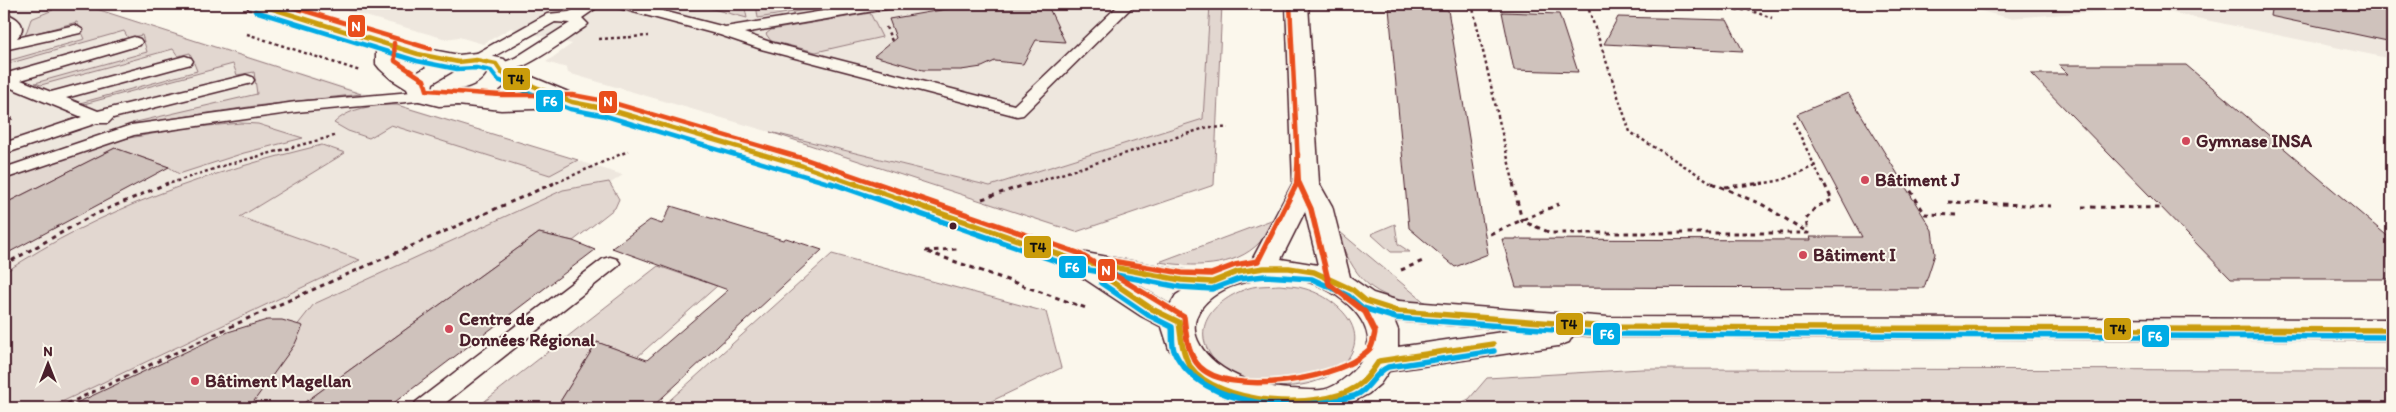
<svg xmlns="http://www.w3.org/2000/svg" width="2396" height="412" font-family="Itim,sans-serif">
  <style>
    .built { fill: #eee7de }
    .green { fill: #e2d7d0; stroke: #967b7e }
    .building { fill: #cfc2bc; stroke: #4a1f2b }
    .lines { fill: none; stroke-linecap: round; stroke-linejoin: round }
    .service-casing { stroke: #4a1f2b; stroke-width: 3 }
    .tertiary-casing { stroke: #4a1f2b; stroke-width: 3 }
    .path-far1 { stroke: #4a1f2b; stroke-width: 2.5; stroke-dasharray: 3 3; stroke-linecap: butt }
    .path { stroke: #4a1f2b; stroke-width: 3; stroke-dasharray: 4.5 4.5; stroke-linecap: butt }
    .service { fill: #fbf7ec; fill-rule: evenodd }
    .tertiary { fill: #fbf7ec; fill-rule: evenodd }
    .bus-1-far1-casing { stroke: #fbf7ec; stroke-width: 8 }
    .bus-1-casing { stroke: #fbf7ec; stroke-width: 9 }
    .bus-2-far1-casing { stroke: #fbf7ec; stroke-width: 8 }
    .bus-2-casing { stroke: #fbf7ec; stroke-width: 9 }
    .bus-3-far1-casing { stroke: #fbf7ec; stroke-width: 8 }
    .bus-3-casing { stroke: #fbf7ec; stroke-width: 9 }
    .bus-1-far1 { stroke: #ca9c0b; stroke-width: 4.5 }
    .bus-1 { stroke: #ca9c0b; stroke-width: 5.5 }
    .bus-2-far1 { stroke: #00abe5; stroke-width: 4.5 }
    .bus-2 { stroke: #00abe5; stroke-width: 5.5 }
    .bus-3-far1 { stroke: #e94e1b; stroke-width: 4.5 }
    .bus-3 { stroke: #e94e1b; stroke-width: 5.5 }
    .poi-dot { fill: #d1495b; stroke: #fbf7ec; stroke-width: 2 }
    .bus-dot { fill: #4a1f2b; stroke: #fbf7ec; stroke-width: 2 }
    .labels { text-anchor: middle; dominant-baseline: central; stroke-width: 4; stroke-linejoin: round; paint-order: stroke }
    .poi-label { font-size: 18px; font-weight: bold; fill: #4a1f2b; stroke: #fbf7ec; text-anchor: start }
    .line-badge { stroke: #fbf7ec; stroke-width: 2 }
    .badge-label { font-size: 14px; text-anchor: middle; font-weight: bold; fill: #fff }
    .pale-badge-label { font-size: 14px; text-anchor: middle; font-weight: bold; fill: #111 }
  </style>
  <rect width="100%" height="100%" fill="#fbf7ec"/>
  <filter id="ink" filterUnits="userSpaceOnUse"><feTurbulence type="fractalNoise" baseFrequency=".02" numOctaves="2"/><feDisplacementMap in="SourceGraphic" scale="10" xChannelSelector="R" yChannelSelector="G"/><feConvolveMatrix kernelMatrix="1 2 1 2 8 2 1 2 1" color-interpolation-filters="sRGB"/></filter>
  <g filter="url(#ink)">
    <g class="built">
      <path d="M4 4H81L623 175 286 394 283 408H4Z"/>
      <path d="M323 4H1210L1203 119 990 186 770 132 568 73 567 68 546 62 572 44 511 28 483 44 459 37 446 39Z"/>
      <path d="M1953 4H2392V59L2149 8 2009 18Z"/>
    </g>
    <g class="green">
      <path d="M37 4H81L361 94 255 106 142 123H132L257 94 254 72 237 75 233 64 84 104 80 103 197 71 190 53 178 56 173 49 41 85 35 83 147 52 142 35 128 38 124 31 4 65V62L85 39 77 22 25 36 31 19 53 10Z"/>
      <path d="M694 4H744L747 18Z"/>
      <path d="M756 4H836V5L758 18Z"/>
      <path d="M1210 4H1222L1214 185 1076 232 770 132 990 186 1203 119Z"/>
      <path d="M870 13 882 37 816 52 771 41 766 34 771 30Z"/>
      <path d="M387 105H397L578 160 550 175 391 125 369 138 348 131 334 123C348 109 369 106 387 105Z"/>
      <path d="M241 123 258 124 303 138 244 153 179 174 169 167 115 148 4 204V178L101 143 186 128Z"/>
      <path d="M322 145 345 153 240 217 360 260 49 408H4V273C100 208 210 172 322 145Z"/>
      <path d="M609 182 619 199 615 208 573 241 539 233 297 408H232L314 304 563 190Z"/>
      <path d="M1274 219C1270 226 1266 236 1260 242 1235 269 1191 267 1159 262Z"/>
      <path d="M1395 224 1398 244 1410 252H1391L1371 234Z"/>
      <path d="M1334 227 1428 305C1368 298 1356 280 1334 227Z"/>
      <path d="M832 254 1046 312 1061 368 977 408H661Z"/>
      <path d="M658 266 717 286 637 357 597 342 556 408H476Z"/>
      <path d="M1279 285C1288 286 1297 286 1306 289 1333 297 1369 326 1349 357 1346 361 1343 366 1340 369 1318 385 1293 388 1268 386 1255 384 1236 380 1226 370 1221 366 1213 360 1210 354 1190 322 1221 297 1249 288 1258 285 1270 286 1279 285Z"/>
      <path d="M1642 369 2387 370 2392 375V408H1450L1469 399 1487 378Z"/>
    </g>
    <g class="building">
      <path d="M976 4H1047L1065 42 1036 40 1023 64 995 61 982 67 961 70H923L874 56 896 38 889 19Z"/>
      <path d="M2272 4H2392V42L2270 16Z"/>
      <path d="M1389 8 1448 10 1488 254 1455 267 1409 228Z"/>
      <path d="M1502 12 1559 14 1578 72 1514 70Z"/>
      <path d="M1618 17 1727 20 1743 51 1604 44Z"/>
      <path d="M2059 65H2186L2392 240V279H2231L2031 74H2068Z"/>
      <path d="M1848 93 1932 230 1935 254 1924 288 1516 287 1502 239 1811 240 1810 237H1862L1797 114Z"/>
      <path d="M115 148 169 167 4 255V204Z"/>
      <path d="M671 206 783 240 786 238 822 250 651 408H556L597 342 647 360 728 290 612 248 650 220 662 224Z"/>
      <path d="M539 233 573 241 595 250 387 408H297Z"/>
      <path d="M267 320H282L303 326 295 344 249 408H66L228 332Z"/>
    </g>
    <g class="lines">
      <g class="service-casing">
        <g id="service">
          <path d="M585 4H602L582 18 588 24 585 27C566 39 517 78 495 72L493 69 495 66 515 58 570 23 555 22 482 63H470L468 60 470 57 547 14 569 12Z"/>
          <path d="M613 4H636L725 27 866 4H898L896 7 891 8 744 33 773 43 1014 105 1120 4H1135L1023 115 1017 116 761 49 720 35 615 7Z"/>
          <path d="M4 13C17 17 29 25 17 38L75 25 83 30 80 33 4 50V33L6 24 4 23Z"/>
          <path d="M134 37 140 39 142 42 140 45 21 80 51 92 185 56 191 58 193 61 191 64 66 98 98 111 246 75 252 77 254 80 252 83 113 118 108 123H97L4 154V143L82 117 4 85V74Z"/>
          <path d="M423 91 429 92 431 96 429 100 296 112 134 135 4 179V168L131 125 296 102Z"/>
          <path d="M610 257 617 259 620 263 617 267 439 408H413L416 402 603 259Z"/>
        </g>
      </g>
      <g class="tertiary-casing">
        <path id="tertiary" d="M246 4H279L422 48 459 55 476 53 504 59 513 69 578 96 617 104 812 160 1080 252 1181 270 1213 273 1251 262 1293 183 1286 4H1308L1319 183 1332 206 1350 277 1373 293 1399 301 1608 317 2392 319V340L1608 337 1573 335 1569 342 1558 346 1389 371 1380 384 1368 394 1341 408H1263L1225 397 1194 379 1169 349 1162 327 1141 316 1082 277 1078 270 794 172 604 116 565 108 501 110 458 105 439 106 419 101 410 96 407 89 391 79 380 69 376 64V48L249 9ZM399 56 431 64 415 74 400 62ZM476 67 489 70C484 89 448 97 432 88L433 83 455 70ZM507 84 534 95H493ZM1305 211 1318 265 1281 259ZM1265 277C1282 278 1301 278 1317 285 1351 299 1390 337 1353 371 1345 379 1332 389 1321 390 1311 391 1300 389 1290 389 1265 388 1236 379 1216 363 1184 336 1189 308 1225 289 1236 283 1252 281 1265 277ZM1127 279 1181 290H1184L1176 295 1170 305ZM1394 320 1397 321 1516 330 1398 347V330Z"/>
      </g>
      <g class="path-far1">
        <path d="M1472 4 1514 185"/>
        <path d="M1550 4 1749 10 1772 18"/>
        <path d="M1587 4 1630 132 1715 185"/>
        <path d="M886 27 892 41"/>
        <path d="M247 34 360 71"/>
        <path d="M599 39 648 36"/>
        <path d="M4 120 15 118"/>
        <path d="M1793 121 1824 185"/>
        <path d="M1899 182 1936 184"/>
        <path d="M1905 182 1907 185"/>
        <path d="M165 185 226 165 334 136"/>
        <path d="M551 185 628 151"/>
        <path d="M1027 185 1208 127 1228 128"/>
        <path d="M1755 185 1782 180 1815 166"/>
      </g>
      <g class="path">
        <path d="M1513 183 1522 221 1551 233H1808L1806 219 1816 207 1832 200 1824 183"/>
        <path d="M1712 183 1763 205 1807 232"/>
        <path d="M1906 183 1925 214 1956 215"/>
        <path d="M1926 183 1936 184"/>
        <path d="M1725 187 1764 183"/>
        <path d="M982 199 1031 183"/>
        <path d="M1948 202 2051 206"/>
        <path d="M2082 207 2161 208"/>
        <path d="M1490 234 1559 204"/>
        <path d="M925 251 957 249"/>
        <path d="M928 252 1089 309"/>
        <path d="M4 265 91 216 168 183"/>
        <path d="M1401 270 1423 261"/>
        <path d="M59 408 251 317 554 183"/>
      </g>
      <use href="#service" class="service"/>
      <use href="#tertiary" class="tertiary"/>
      <g class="bus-1-far1-casing">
        <path id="bus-1-far1" d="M257 4 418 54 458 62 476 60 496 64 502 73 572 102 608 109 803 166 857 185"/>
      </g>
      <g class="bus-1-casing">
        <g id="bus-1">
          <path d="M854 183 1075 260 1181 280 1212 282 1237 272 1264 268H1289L1314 272 1353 290 1366 301 1397 311 1608 327 2392 330"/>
          <path d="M1105 277 1152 309 1179 322C1181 337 1182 353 1190 366 1217 405 1319 411 1356 387 1366 381 1373 370 1379 361L1493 344"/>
        </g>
      </g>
      <g class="bus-2-far1-casing">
        <path id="bus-2-far1" d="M255 11 417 61 457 69 476 68 491 71 498 80 570 109 606 116 835 185"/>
      </g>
      <g class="bus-2-casing">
        <g id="bus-2">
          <path d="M831 183 1073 267 1180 287 1212 289 1239 279 1265 276 1312 279 1349 296 1363 308 1396 318 1608 334 2392 337"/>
          <path d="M1101 283 1148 315 1172 327C1173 335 1171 346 1175 353 1203 410 1302 412 1354 396 1369 391 1374 373 1388 367L1494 351"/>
        </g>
      </g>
      <g class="bus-3-far1-casing">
        <g id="bus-3-far1">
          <path d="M282 4 431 49"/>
          <path d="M1290 4 1299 185"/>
          <path d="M394 43 395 61 424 80 427 90 501 95H573L610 102 805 159 880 185"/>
          <path d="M1296 185 1298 154"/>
        </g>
      </g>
      <g class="bus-3-casing">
        <g id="bus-3">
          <path d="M876 183 1078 253 1184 317C1186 334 1187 354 1200 367 1229 396 1330 380 1360 357 1363 354 1369 351 1371 347 1373 343 1374 337 1375 332L1365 312 1329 284 1311 209 1299 183"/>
          <path d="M1112 261 1182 273 1211 274 1235 265 1258 261 1297 183"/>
        </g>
      </g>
      <use href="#bus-1-far1" class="bus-1-far1"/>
      <use href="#bus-1" class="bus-1"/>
      <use href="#bus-2-far1" class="bus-2-far1"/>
      <use href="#bus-2" class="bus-2"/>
      <use href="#bus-3-far1" class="bus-3-far1"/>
      <use href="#bus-3" class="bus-3"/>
    </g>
  </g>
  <g class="poi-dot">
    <circle cx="2186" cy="141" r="5"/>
    <circle cx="1865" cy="180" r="5"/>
    <circle cx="1803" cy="255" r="5"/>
    <circle cx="449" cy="329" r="5"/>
    <circle cx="195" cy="381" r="5"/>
  </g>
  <circle class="bus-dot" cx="953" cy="226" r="4.5"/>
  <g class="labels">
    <g class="poi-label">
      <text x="2196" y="141">Gymnase INSA</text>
      <text x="1875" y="180">Bâtiment J</text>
      <text x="1813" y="255">Bâtiment I</text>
      <text x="459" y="319">Centre de<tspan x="459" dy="21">Données Régional</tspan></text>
      <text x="205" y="381">Bâtiment Magellan</text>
    </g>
  </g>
  <g class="line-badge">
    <rect x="347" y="14" width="19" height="24" rx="5" fill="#e94e1b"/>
    <rect x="502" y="67" width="29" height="24" rx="5" fill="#ca9c0b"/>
    <rect x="535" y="89" width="29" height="24" rx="5" fill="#00abe5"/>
    <rect x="598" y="90" width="20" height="24" rx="5" fill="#e94e1b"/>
    <rect x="1023" y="235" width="29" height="24" rx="5" fill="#ca9c0b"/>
    <rect x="1058" y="255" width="29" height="24" rx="5" fill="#00abe5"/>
    <rect x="1097" y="258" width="19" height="24" rx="5" fill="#e94e1b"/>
    <rect x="1555" y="312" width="29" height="24" rx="5" fill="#ca9c0b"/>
    <rect x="2103" y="317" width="29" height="24" rx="5" fill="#ca9c0b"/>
    <rect x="1592" y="322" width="29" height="24" rx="5" fill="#00abe5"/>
    <rect x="2141" y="324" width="29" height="24" rx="5" fill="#00abe5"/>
  </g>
  <g class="badge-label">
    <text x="356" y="31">N</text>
    <text x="550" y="106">F6</text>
    <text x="608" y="106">N</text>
    <text x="1072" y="272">F6</text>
    <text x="1106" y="275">N</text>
    <text x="1607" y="339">F6</text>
    <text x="2155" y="341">F6</text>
  </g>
  <g class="pale-badge-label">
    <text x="516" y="84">T4</text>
    <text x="1038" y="252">T4</text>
    <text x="1569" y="329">T4</text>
    <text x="2118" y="334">T4</text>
  </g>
  <rect width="2396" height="412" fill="none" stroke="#fbf7ec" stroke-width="20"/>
  <rect x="10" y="10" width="2376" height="392" fill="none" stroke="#4a1f2b" stroke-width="2" filter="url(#ink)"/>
  <g transform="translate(48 364)" stroke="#fbf7ec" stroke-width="4" paint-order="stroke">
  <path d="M0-4L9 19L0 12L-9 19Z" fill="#4a1f2b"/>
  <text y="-8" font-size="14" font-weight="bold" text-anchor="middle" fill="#4a1f2b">N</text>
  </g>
</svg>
